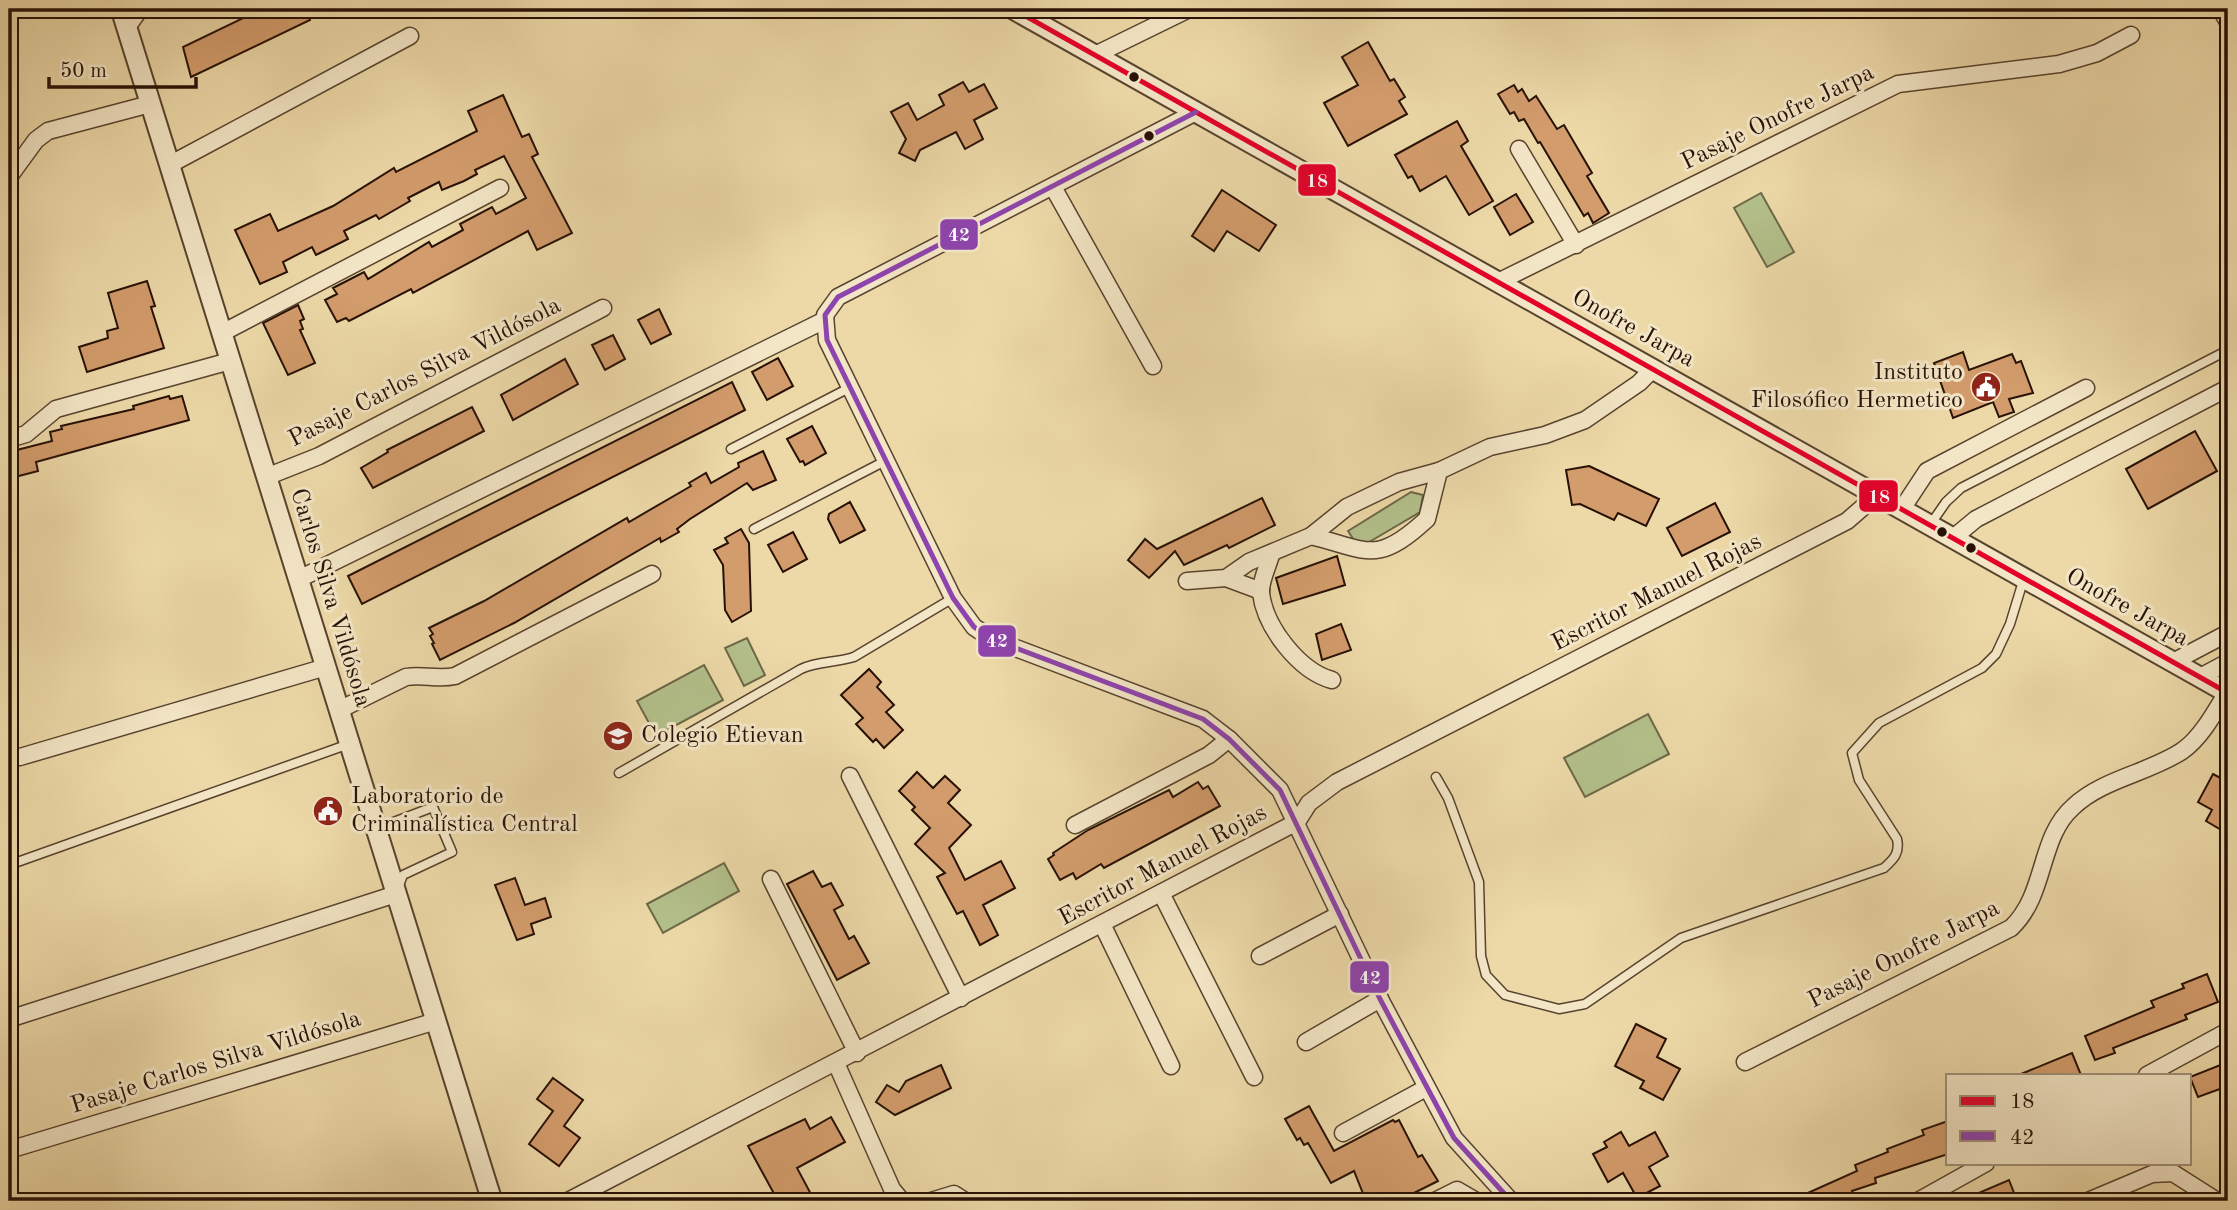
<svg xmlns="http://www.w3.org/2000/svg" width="2237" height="1210" font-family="'Old Standard TT',serif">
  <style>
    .green { fill: #b3c08b; stroke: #6d6848; stroke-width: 2 }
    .building { fill: #d39c6c; stroke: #271106; stroke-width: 2 }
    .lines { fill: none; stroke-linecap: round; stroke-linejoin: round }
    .service-casing { stroke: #58432e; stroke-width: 11 }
    .minor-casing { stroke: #58432e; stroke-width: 19 }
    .tertiary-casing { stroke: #58432e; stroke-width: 23 }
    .service { stroke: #f3e6c6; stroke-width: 8 }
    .minor { stroke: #f3e6c6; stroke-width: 16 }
    .tertiary { stroke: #f3e6c6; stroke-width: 19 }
    .bus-1-casing { stroke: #f3e6c6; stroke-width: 10 }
    .bus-2-casing { stroke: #f3e6c6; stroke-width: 10 }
    .bus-1 { stroke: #e4002b; stroke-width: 5 }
    .bus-2 { stroke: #8e44ad; stroke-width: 5 }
    .bus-dot { fill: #271106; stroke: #f3e6c6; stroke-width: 2.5 }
    .labels { text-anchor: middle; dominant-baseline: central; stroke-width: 6; stroke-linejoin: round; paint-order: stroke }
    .street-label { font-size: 24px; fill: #271106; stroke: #f3e6c6 }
    .poi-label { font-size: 24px; fill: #271106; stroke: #f3e6c6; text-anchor: start }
    .line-badge { stroke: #f3e6c6; stroke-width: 2.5 }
    .badge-label { font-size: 19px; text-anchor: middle; font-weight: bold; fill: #fff }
  </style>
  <rect width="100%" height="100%" fill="#edd9a8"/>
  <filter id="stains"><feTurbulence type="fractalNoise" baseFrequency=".00286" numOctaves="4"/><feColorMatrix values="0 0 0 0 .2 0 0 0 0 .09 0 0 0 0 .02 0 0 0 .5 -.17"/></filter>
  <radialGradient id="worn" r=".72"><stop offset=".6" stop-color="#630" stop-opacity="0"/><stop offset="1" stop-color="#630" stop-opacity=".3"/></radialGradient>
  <g class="green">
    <path d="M1761 193 1794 252 1767 267 1734 208Z"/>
    <path d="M1411 492 1423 495 1420 512 1359 548 1348 531Z"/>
    <path d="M747 638 765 675 744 686 725 648Z"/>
    <path d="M704 665 723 700 656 736 637 701Z"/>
    <path d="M1648 714 1669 754 1585 797 1564 758Z"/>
    <path d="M724 863 739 891 663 933 647 904Z"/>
  </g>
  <g class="building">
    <path d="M262 9H305L310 20 191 77 183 47Z"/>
    <path d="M1368 42 1390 81 1394 79 1405 97 1399 101 1407 114 1348 146 1324 103 1358 85 1342 57Z"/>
    <path d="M963 82 969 92 984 84 997 108 974 120 983 139 965 149 956 132 920 150 915 161 899 153 906 139 891 112 908 103 917 120 944 105 939 95Z"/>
    <path d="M1514 85 1518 92 1522 89 1529 101 1536 96 1557 129 1564 125 1592 173 1587 176 1609 213 1593 223 1588 213 1584 216 1540 142 1538 143 1524 119 1519 121 1514 112 1510 114 1498 94Z"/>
    <path d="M503 95 522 137 529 134 538 154 532 157 572 233 537 250 528 231 413 293 411 289 349 321 346 318 337 322 325 300 337 294 333 288 364 272 368 279 429 242 432 247 463 230 460 224 492 207 496 214 526 198 504 156 475 170 477 174 464 181 442 190 439 182 408 198 410 201 379 219 376 215 344 231 348 239 316 255 312 247 283 262 287 272 260 284 235 230 270 214 278 231 333 206 394 168 396 172 477 131 468 111Z"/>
    <path d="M1457 121 1468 141 1461 146 1493 201 1469 215 1446 176 1420 191 1412 176 1408 178 1395 155Z"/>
    <path d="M1222 190 1276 225 1259 251 1227 231 1214 251 1192 236Z"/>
    <path d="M1516 194 1533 222 1510 235 1494 207Z"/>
    <path d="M147 281 155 306 151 307 164 348 87 372 79 347 108 338 107 331 118 328 108 293Z"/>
    <path d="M298 305 304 319 300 321 303 329 300 330 315 363 288 375 263 323Z"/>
    <path d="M659 309 671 334 651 344 638 320Z"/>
    <path d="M613 335 625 359 605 370 592 345Z"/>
    <path d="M1963 352 1969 370 2012 354 2016 363 2021 361 2033 393 2009 399 2014 412 1999 417 1993 402 1953 418 1934 363Z"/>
    <path d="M778 358 793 386 767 400 752 372Z"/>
    <path d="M565 359 578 384 513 420 501 395Z"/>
    <path d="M732 382 745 410 362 604 348 576Z"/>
    <path d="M169 396 170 399 182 396 189 420 36 462 38 471 15 477 9 452 52 441 50 432 62 429 61 426 134 409 133 406Z"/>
    <path d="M472 407 484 431 373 488 361 468 388 452 387 450Z"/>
    <path d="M812 426 826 453 805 465 803 461 800 462 787 439Z"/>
    <path d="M2195 431 2217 471 2148 509 2126 469Z"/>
    <path d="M763 451 776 480 753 490 747 483 690 519 677 529 679 532 661 542 660 538 514 623 440 660 432 644 434 643 430 636 433 634 429 628 484 601 627 518 629 522 691 486 689 483 706 473 711 483 739 467 738 463Z"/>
    <path d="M1589 466 1659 499 1646 526 1618 513 1614 520 1580 504 1572 505 1566 470Z"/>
    <path d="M1262 498 1275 525 1229 548 1227 545 1184 565 1175 551 1149 578 1128 560 1145 539 1157 549Z"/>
    <path d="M850 502 865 530 840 543 828 519 829 514Z"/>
    <path d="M1715 503 1730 532 1682 556 1667 528Z"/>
    <path d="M741 529 749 543 751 611 732 622 725 610 723 565 714 550 728 543 725 538Z"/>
    <path d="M793 532 807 559 783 572 768 545Z"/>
    <path d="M1337 556 1345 585 1283 604 1276 578Z"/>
    <path d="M1341 624 1351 650 1322 660 1316 634Z"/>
    <path d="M869 669 881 682 877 687 894 705 886 712 903 730 884 748 876 739 873 742 856 724 863 718 841 695Z"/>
    <path d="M917 772 933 788 945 776 960 790 948 803 971 825 949 848 965 880 1001 861 1015 888 983 905 998 935 980 945 963 911 957 914 937 877 945 873 915 844 930 828 912 810 915 807 899 791Z"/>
    <path d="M2213 774 2228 782V834L2206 821 2212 810 2198 802Z"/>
    <path d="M1198 782 1203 789 1208 786 1220 806 1104 868 1101 864 1076 879 1073 873 1060 880 1048 859 1054 855 1053 853 1088 830 1169 790 1173 797Z"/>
    <path d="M813 871 822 887 831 883 843 905 834 910 849 939 854 936 869 963 837 980 787 884Z"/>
    <path d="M515 878 525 905 545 898 551 917 531 924 534 934 517 940 495 885Z"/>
    <path d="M2207 974 2218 1002 2185 1015 2187 1019 2113 1048 2115 1053 2095 1060 2085 1036 2154 1007 2151 1001 2184 988 2182 984Z"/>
    <path d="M1636 1024 1666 1039 1657 1057 1680 1069 1663 1100 1640 1088 1644 1081 1615 1066Z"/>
    <path d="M2072 1053 2081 1075H2021V1074Z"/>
    <path d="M2228 1062V1086L2198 1097 2190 1077Z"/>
    <path d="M941 1065 951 1088 895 1115 876 1102 887 1085 899 1092 906 1081Z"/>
    <path d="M553 1078 583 1100 564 1126 580 1138 559 1166 529 1144 553 1111 537 1099Z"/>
    <path d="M1309 1106 1334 1151 1393 1120 1395 1122 1399 1120 1418 1157 1422 1155 1438 1181 1398 1201H1366L1354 1171 1331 1183 1308 1143 1304 1145 1300 1138 1297 1140 1285 1119Z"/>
    <path d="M831 1117 845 1142 797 1168 812 1196 802 1201H778L748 1146 805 1119 810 1129Z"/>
    <path d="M1948 1121V1154L1875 1178 1876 1183 1852 1191 1854 1197 1843 1201H1790L1857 1171 1855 1165 1888 1152 1887 1149 1924 1135 1922 1130Z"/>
    <path d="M1621 1132 1629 1146 1655 1132 1668 1156 1649 1167 1660 1186 1637 1198 1623 1173 1608 1182 1593 1154 1607 1147 1604 1142Z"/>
    <path d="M2009 1180 2016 1198 2008 1201H1960Z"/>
  </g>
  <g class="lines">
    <g class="service-casing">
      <g id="service">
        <path d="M2216 9 2228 30"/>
        <path d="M130 30 145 9"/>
        <path d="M731 449 849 388"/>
        <path d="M1930 525 1946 502 1961 488 2228 350"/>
        <path d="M754 529 885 461"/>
        <path d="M619 773 801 669C818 661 835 663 854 657L953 598"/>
        <path d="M1436 777 1448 798 1479 882 1481 956 1486 975 1505 995 1559 1009 1585 1004 1681 938 1884 868C1894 859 1900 853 1897 839L1859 780 1852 753 1879 723 1982 668 1996 654 2010 624 2024 578"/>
        <path d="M378 828 433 807 452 852 403 875 398 888"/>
        <path d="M9 865 349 744"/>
      </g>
    </g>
    <g class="minor-casing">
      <g id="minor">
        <path d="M1095 55 1189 9"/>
        <path d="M1196 112 838 297 825 315 827 340 953 598 974 627 992 639 1203 719 1229 739 1280 790 1380 999 1454 1138 1511 1201"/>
        <path d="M1519 149 1576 245"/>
        <path d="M169 165 410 36"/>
        <path d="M9 177 36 140 48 131 150 104"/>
        <path d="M1053 187 1153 366"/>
        <path d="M1498 282 1898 84 2059 64 2097 53 2131 35"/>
        <path d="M222 333 500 188"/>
        <path d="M9 439 26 434 56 409 230 361"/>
        <path d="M266 477 319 456 603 308"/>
        <path d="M1902 509 1927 471 2086 388"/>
        <path d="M1311 536C1368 550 1376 566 1427 519L1439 471"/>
        <path d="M1953 538 1976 519 2228 388"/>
        <path d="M1271 555C1268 566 1260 582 1261 593 1265 627 1299 671 1332 680"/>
        <path d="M1226 578 1261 591"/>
        <path d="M299 579 825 320"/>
        <path d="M1187 581 1226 578 1249 562 1311 536 1347 507 1399 482 1439 471 1490 447 1545 435 1585 420 1639 383 1653 369"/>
        <path d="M2173 662 2228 633"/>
        <path d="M2200 677 2228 662"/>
        <path d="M339 710 406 677C424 674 437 680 455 676L652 574"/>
        <path d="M9 757H20L326 667"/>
        <path d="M850 776 961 998"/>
        <path d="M1075 825 1209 755 1229 739"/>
        <path d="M771 879 857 1053"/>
        <path d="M1161 893 1254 1077"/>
        <path d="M1102 924 1171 1066"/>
        <path d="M1260 956 1340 914"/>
        <path d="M9 1019 396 894"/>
        <path d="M1306 1042 1380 999"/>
        <path d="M1745 1062 2011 928C2047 894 2038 838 2073 807 2102 779 2149 773 2182 751 2201 738 2215 712 2227 692"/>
        <path d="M836 1063 892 1189 902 1201"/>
        <path d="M2147 1075 2228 1031"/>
        <path d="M1343 1133 1426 1088"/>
        <path d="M9 1150 436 1021"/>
        <path d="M568 1201 1297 822 1309 803 1337 782 1847 521 1877 495"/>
        <path d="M931 1201 954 1194 965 1201"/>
        <path d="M1435 1201 1457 1190 1476 1201"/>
        <path d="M1918 1201 1986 1163"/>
        <path d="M2088 1201 2152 1174 2173 1173 2217 1201"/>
      </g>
    </g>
    <g class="tertiary-casing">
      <g id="tertiary">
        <path d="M121 9 492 1201"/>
        <path d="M1013 9 2228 693"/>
      </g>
    </g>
    <use href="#service" class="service"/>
    <use href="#minor" class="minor"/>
    <use href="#tertiary" class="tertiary"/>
    <g class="bus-1-casing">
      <path id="bus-1" d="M1013 9 2228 693"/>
    </g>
    <g class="bus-2-casing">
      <path id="bus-2" d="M1196 112 838 297 825 315 827 340 953 598 974 627 992 639 1203 719 1229 739 1280 790 1380 999 1454 1138 1511 1201"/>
    </g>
    <use href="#bus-1" class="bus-1"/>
    <use href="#bus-2" class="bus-2"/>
  </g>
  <defs>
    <g id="civic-disc" transform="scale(1.575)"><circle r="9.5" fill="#8f2418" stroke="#f3e6c6"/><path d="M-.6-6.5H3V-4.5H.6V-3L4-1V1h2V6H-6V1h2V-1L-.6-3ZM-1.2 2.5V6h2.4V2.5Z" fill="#fff"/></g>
    <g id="school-disc" transform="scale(1.575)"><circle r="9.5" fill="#8f2418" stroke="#f3e6c6"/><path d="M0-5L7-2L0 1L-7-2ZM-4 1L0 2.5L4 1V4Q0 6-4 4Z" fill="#fff"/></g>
  </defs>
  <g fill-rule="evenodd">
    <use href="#civic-disc" x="1986" y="387"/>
    <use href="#school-disc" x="618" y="736"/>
    <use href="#civic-disc" x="328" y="811"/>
  </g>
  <g class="bus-dot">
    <circle cx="1134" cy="77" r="6"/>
    <circle cx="1149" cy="136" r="6"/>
    <circle cx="1942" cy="532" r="6"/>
    <circle cx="1971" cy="548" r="6"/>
  </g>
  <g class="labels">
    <g class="street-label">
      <text transform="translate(1778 118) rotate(-26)">Pasaje Onofre Jarpa</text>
      <text transform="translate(1633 329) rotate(29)">Onofre Jarpa</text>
      <text transform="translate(425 373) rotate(-27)">Pasaje Carlos Silva Vildósola</text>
      <text transform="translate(1657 593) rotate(-27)">Escritor Manuel Rojas</text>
      <text transform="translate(330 598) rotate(73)">Carlos Silva Vildósola</text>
      <text transform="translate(2127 608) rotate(29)">Onofre Jarpa</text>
      <text transform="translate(1163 866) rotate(-28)">Escritor Manuel Rojas</text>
      <text transform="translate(1904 955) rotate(-27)">Pasaje Onofre Jarpa</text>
      <text transform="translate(216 1063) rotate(-17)">Pasaje Carlos Silva Vildósola</text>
    </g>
    <g class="poi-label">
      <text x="1963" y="373" text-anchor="end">Instituto<tspan x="1963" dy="28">Filosófico Hermetico</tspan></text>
      <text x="641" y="736">Colegio Etievan</text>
      <text x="351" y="797">Laboratorio de<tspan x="351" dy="28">Criminalística Central</tspan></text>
    </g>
  </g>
  <g class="line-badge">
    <rect x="1297" y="163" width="40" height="34" rx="7" fill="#e4002b"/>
    <rect x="939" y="218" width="40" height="33" rx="7" fill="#8e44ad"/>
    <rect x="1858" y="479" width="41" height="34" rx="7" fill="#e4002b"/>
    <rect x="977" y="624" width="40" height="34" rx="7" fill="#8e44ad"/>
    <rect x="1349" y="960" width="41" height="34" rx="7" fill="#8e44ad"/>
  </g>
  <g class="badge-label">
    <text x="1317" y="187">18</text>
    <text x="959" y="241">42</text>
    <text x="1879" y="503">18</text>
    <text x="997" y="647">42</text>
    <text x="1370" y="984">42</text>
  </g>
  <rect width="2237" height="1210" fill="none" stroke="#edd9a8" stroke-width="35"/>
  <rect x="10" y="10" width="2216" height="1189" fill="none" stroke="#271106" stroke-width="3.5"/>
  <rect x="18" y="18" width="2202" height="1175" fill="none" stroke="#271106" stroke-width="2"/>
  <rect x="1946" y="1074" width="245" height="91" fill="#f3e6c6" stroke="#a19179" stroke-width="2"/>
  <rect x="1960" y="1096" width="35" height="10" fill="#e4002b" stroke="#a19179" stroke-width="2"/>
  <text x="2010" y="1108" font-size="21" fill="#271106">18</text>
  <rect x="1960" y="1131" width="35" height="10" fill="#8e44ad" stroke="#a19179" stroke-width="2"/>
  <text x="2010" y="1144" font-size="21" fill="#271106">42</text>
  <path d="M49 77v10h147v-10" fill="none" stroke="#271106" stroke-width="3.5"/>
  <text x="60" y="77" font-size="21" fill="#271106" stroke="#f3e6c6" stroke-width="5" paint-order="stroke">50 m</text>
  <rect width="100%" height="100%" filter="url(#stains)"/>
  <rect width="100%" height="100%" fill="url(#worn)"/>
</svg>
